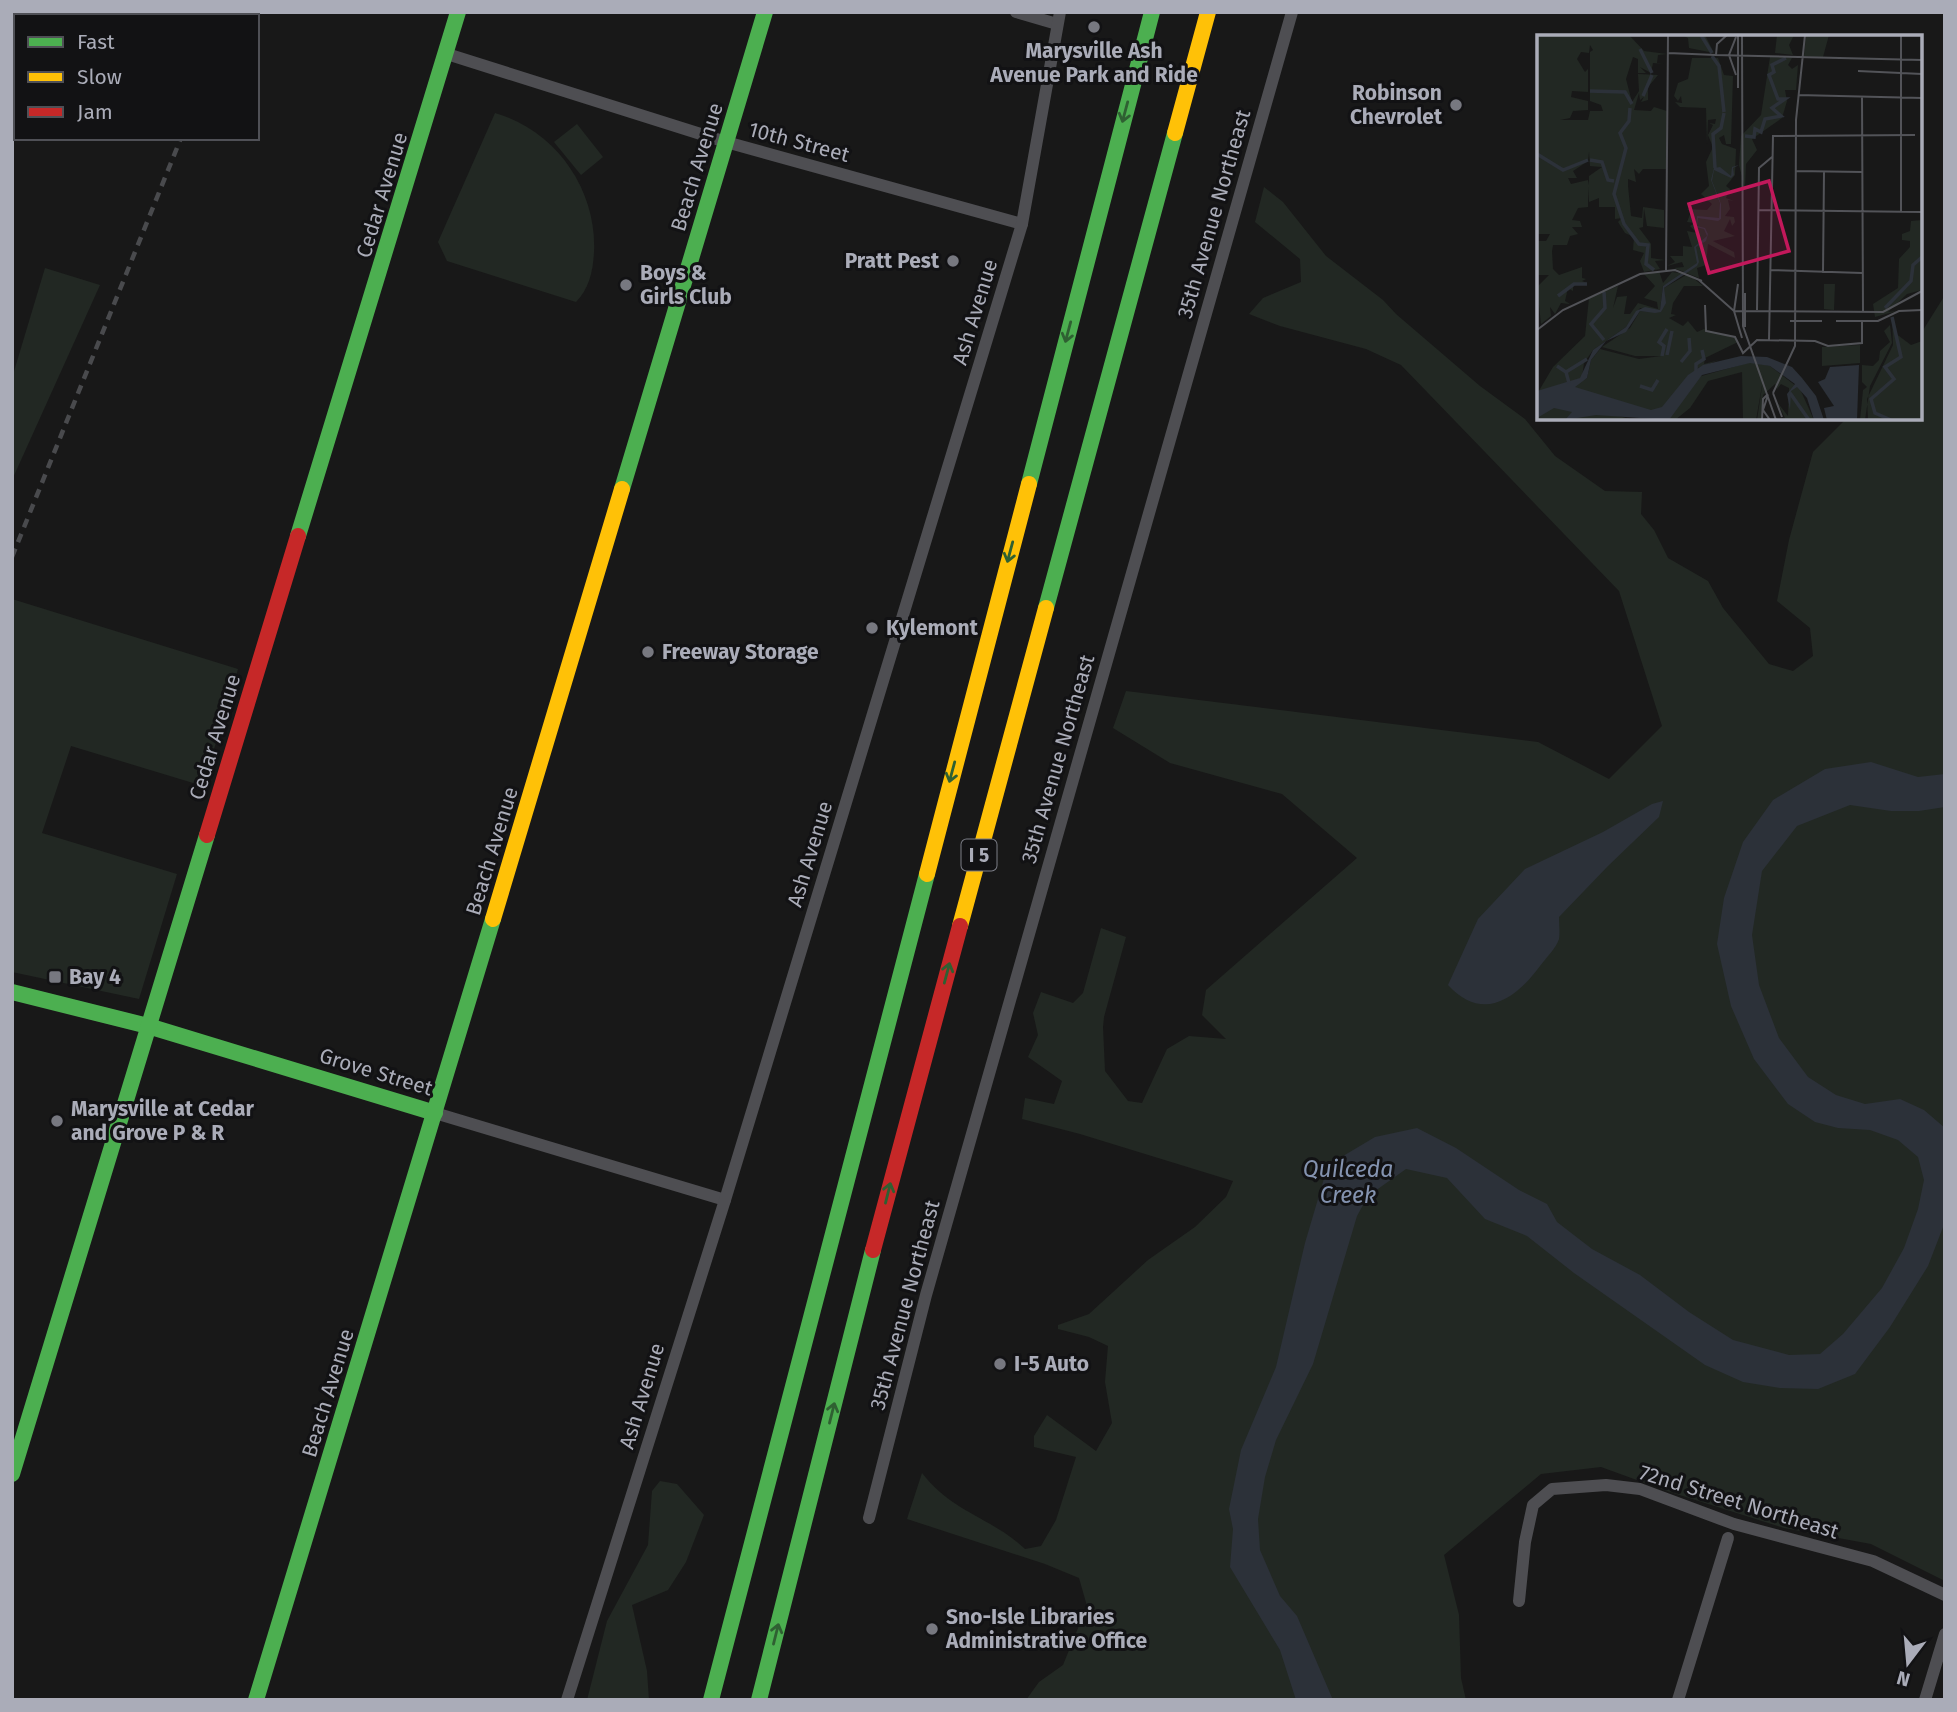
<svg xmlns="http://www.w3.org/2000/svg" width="1957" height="1712" font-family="'Fira Sans',sans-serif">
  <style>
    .green { fill: #222823 }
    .water { fill: #2c3139 }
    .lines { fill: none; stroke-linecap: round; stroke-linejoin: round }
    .street { stroke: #4e4e52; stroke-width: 12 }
    .fast { stroke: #4caf50; stroke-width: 16 }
    .slow { stroke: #ffc107; stroke-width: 16 }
    .jam { stroke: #c62828; stroke-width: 16 }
    .rail { stroke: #494a4d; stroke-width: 4.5; stroke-dasharray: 9 7; stroke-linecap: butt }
    .oneway { stroke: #2f6032 }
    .poi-dot { fill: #777880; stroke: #121214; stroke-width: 2.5 }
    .labels { text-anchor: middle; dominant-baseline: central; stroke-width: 6; stroke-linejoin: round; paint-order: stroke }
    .shield { fill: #121214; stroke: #7c7e87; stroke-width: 2 }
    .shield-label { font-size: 19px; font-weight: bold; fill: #aaacb8 }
    .poi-label { font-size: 21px; font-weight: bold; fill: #aaacb8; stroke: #121214; text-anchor: start }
    .street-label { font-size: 21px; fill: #aaacb8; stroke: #121214 }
    .water-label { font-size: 23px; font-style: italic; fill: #8493b0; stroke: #121214 }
    .inset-river { fill: none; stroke: #2c3139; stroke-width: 3.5 }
    .inset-road { fill: none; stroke: #525358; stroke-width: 2 }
    .view { fill: #c2185b; fill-opacity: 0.15; stroke: #c2185b; stroke-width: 3.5 }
    .inset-edge { fill: none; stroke: #aaacb8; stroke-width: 3.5 }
  </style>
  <rect width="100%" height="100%" fill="#181818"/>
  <g class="green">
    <path d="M495 113C556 130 597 190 594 252 593 271 589 289 576 302L447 261 438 242Z"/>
    <path d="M577 124 603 157 581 175 554 142Z"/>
    <path d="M1264 187 1283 202 1326 256 1383 300 1396 314 1480 386 1525 419 1555 456 1605 491 1642 492 1641 514 1654 530 1668 558 1708 581 1723 608 1769 664 1793 671 1813 656 1810 628 1777 601 1789 540 1813 452 1847 418H1920V335L1945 295V1581L1871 1544 1784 1528 1667 1491 1601 1467 1541 1474 1444 1555 1459 1615 1461 1678 1466 1700H1026L1039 1682 1063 1665 1087 1606 1079 1578 1045 1564 907 1519 922 1473C953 1513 991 1517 1025 1549L1041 1546 1056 1520 1076 1457 1034 1447V1436L1047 1415 1096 1451 1112 1423 1105 1382 1108 1346 1089 1337 1058 1329V1325L1089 1314 1148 1260 1195 1227 1226 1197 1233 1181 1080 1134 1022 1119 1025 1098 1054 1104 1062 1081 1028 1057 1038 1035 1033 1013 1041 992 1073 1003 1083 993 1101 928 1126 937 1104 1017 1103 1027 1105 1071 1128 1101 1142 1103 1167 1049 1189 1036 1226 1039 1202 1015 1206 990 1357 858 1282 794 1170 763 1113 728 1126 691 1538 742 1609 779 1662 726 1619 591 1401 365 1366 349 1280 326 1249 314 1263 298 1301 282 1300 259 1255 222Z"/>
    <path d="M45 268 100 285 12 480V378Z"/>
    <path d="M12 599 238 669 203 786 71 746 42 833 177 874 139 999 12 972Z"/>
    <path d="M660 1481 677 1484 704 1515 686 1562 668 1590 632 1605 647 1671 649 1700H587L607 1621 648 1545 652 1491Z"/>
  </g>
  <g class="water">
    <path d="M1871 762 1918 777 1945 774V807L1919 811H1891L1850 805 1797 826 1762 871 1752 935 1759 985 1779 1038 1808 1077 1836 1095 1865 1104 1900 1099 1924 1110 1945 1128V1222L1928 1266 1890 1327 1855 1374 1818 1389 1780 1388 1743 1382 1705 1365 1574 1273 1527 1236 1485 1219 1447 1178 1406 1169 1368 1196 1357 1216 1313 1364 1276 1440 1265 1477 1258 1519 1260 1550 1280 1596 1297 1616 1333 1700H1296L1280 1650 1230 1567 1233 1529 1229 1509 1241 1450 1276 1367 1305 1243 1328 1165 1375 1137 1417 1128 1456 1148 1519 1190 1547 1204 1557 1222 1592 1249 1640 1275 1689 1312 1733 1340 1789 1355 1820 1354 1843 1334 1882 1288 1904 1248 1918 1209 1924 1180 1918 1157 1898 1140 1870 1130 1838 1128 1815 1122 1788 1104 1754 1059 1731 1006 1717 944 1724 898 1743 842 1773 800 1825 769Z"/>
    <path d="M1663 801 1659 817 1608 866 1559 917C1559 924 1560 933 1559 939 1556 948 1546 958 1540 966 1515 1000 1482 1022 1448 985L1478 919 1525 869 1603 832 1652 804Z"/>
  </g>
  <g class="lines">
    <g class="street">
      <path d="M1016 12 1057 24"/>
      <path d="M447 54 726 142 1022 224"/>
      <path d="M435 1113 725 1200"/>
      <path d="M869 1518 926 1295 1292 12"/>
      <path d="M1519 1601 1525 1542 1533 1505 1552 1489 1606 1485 1640 1489 1734 1524 1873 1561 1945 1595"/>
      <path d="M567 1700 725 1200 1022 224 1060 12"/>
      <path d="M1678 1700 1728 1538"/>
      <path d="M1925 1700 1945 1634"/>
    </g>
    <g class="fast">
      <path d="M1029 484 1152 12"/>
      <path d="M622 489 765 12"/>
      <path d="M298 536 458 12"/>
      <path d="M1046 608 1175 133"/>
      <path d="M12 992 148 1026 435 1113"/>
      <path d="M12 1474 207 835"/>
      <path d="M256 1700 493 919"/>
      <path d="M711 1700 927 874"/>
      <path d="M759 1700 873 1250"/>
    </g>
    <g class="slow">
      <path d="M1175 133 1208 12"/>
      <path d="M927 874 1029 484"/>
      <path d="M493 919 622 489"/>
      <path d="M960 926 1046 608"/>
    </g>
    <g class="jam">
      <path d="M207 835 298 536"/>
      <path d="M873 1250 960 926"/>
    </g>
    <g class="rail">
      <path d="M230 16 232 12"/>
      <path d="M12 557 181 138"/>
    </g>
  </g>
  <defs><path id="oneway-shaft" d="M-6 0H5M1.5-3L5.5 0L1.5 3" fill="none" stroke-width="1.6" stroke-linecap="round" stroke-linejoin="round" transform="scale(1.75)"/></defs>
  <g class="oneway">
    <use href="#oneway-shaft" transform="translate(1125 112) rotate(105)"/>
    <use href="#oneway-shaft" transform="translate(1068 332) rotate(105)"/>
    <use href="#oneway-shaft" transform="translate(1010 552) rotate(105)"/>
    <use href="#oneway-shaft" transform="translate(952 772) rotate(105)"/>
    <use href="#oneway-shaft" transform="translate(947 973) rotate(-75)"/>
    <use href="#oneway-shaft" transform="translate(888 1193) rotate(-76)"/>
    <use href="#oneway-shaft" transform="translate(832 1413) rotate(-76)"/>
    <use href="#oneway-shaft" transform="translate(776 1634) rotate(-76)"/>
  </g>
  <g class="poi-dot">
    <circle cx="1094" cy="27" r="7"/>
    <circle cx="1456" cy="105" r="7"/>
    <circle cx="953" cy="261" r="7"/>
    <circle cx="626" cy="285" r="7"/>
    <circle cx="872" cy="628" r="7"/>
    <circle cx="648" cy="652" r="7"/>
    <rect x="48" y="970" width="14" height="14" rx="3.5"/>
    <circle cx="57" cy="1121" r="7"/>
    <circle cx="1000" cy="1364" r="7"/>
    <circle cx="932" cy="1629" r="7"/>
  </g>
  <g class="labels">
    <rect class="shield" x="961.5" y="839.5" width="35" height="31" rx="5"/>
    <g class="shield-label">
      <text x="979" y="855">I 5</text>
    </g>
    <g class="poi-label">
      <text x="1094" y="51" text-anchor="middle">Marysville Ash<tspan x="1094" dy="24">Avenue Park and Ride</tspan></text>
      <text x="1442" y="93" text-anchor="end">Robinson<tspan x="1442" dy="24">Chevrolet</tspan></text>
      <text x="939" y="261" text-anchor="end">Pratt Pest</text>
      <text x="640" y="273">Boys &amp;<tspan x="640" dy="24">Girls Club</tspan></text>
      <text x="886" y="628">Kylemont</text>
      <text x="662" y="652">Freeway Storage</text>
      <text x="69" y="977">Bay 4</text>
      <text x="71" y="1109">Marysville at Cedar<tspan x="71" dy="24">and Grove P &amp; R</tspan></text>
      <text x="1014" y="1364">I-5 Auto</text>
      <text x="946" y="1617">Sno-Isle Libraries<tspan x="946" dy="24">Administrative Office</tspan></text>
    </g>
    <g class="street-label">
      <text transform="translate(799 142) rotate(15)">10th Street</text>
      <text transform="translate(697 167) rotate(-73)">Beach Avenue</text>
      <text transform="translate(382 195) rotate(-73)">Cedar Avenue</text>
      <text transform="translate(1214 214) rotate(-74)">35th Avenue Northeast</text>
      <text transform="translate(975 312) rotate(-73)">Ash Avenue</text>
      <text transform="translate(215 737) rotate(-73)">Cedar Avenue</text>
      <text transform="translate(1058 759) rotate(-74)">35th Avenue Northeast</text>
      <text transform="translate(492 851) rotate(-73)">Beach Avenue</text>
      <text transform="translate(810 854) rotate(-73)">Ash Avenue</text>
      <text transform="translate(376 1072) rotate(17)">Grove Street</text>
      <text transform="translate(905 1305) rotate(-75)">35th Avenue Northeast</text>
      <text transform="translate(328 1393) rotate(-73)">Beach Avenue</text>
      <text transform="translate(642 1396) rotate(-73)">Ash Avenue</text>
      <text transform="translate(1739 1502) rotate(17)">72nd Street Northeast</text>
    </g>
    <g class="water-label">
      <text x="1348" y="1169">Quilceda<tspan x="1348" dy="26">Creek</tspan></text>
    </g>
  </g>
  <g transform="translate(1537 35)">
    <rect width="385" height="385" fill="#181818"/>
    <path d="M0 0H92L107 16 130 19 121 20 120 28 127 29 116 28 114 38 103 32 109 38H101V24L96 22 89 44 95 67 102 56 101 39 121 40 111 52V65L104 67 107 62 103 65 102 58 97 75 114 76 117 72 130 76 129 134H106L102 139 97 134 99 147 91 144V151L94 181 105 183 106 172 127 175V193L110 191 107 173 106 192 102 193 114 209V223L128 225 118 226 123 234 107 237 103 226 107 218 96 215 97 202 88 198 81 187 85 183 78 184V172H62V163L52 167 51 152V172L41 173 35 185 43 186 45 192H35L41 199 33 201 30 210H16L15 216 16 234 22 240 45 232V243L49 244 45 246 50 248 36 249V256L31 253 28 266 33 269 24 268 18 279 13 272 14 281 4 289 0 252 12 240H0V206H9L13 199H0ZM53 10 56 15 53 17V66L64 70 66 76H53L51 85H23L33 83 36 76 51 75V66L34 62 35 56 51 57V34L48 37 40 24 44 17 52 18ZM52 117 53 131 65 132 52 141V150L51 145 34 149 31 143H40L36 136 51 126ZM145 0H168L177 18 152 13 151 3ZM240 0H257L252 10 256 20 238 18ZM269 0H292L286 22 267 21ZM233 22 255 23 251 30 255 34 261 30 259 55H248L250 66 245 83 215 104 220 115 209 129 208 153 202 130 204 101 224 80ZM155 23H181L187 40 196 41 194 109H189L187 100 182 103 185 109 199 114 198 140 189 151 193 154 189 163 197 166 191 165 193 174 188 181 197 182 198 187 195 191 193 184 187 196 198 201 176 206 197 217 198 223 171 209 169 230 160 233 162 243 137 233 147 232 145 227 130 231 138 227 133 221H146V211L155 212 150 196 160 198 153 191 158 188 150 187 154 177 150 174 170 175 175 169 164 159 172 151 169 127 176 112 171 100 176 90 172 88 178 89 179 84 171 85 170 109 169 73 143 72 138 67 145 68 144 61 141 66 137 61 141 48 151 44ZM385 185V255L370 259 351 277 360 276 338 282 336 269 361 253 362 224 373 212V206L365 205V199L373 196 374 186ZM122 236 126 248 135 237 149 239 126 251 123 275 103 273 89 292 56 315 47 328 45 343 0 359 16 332 48 301 52 263 81 251 76 273 80 262 90 261 87 279H93L101 268 121 274 120 267 107 263 118 251 107 239ZM151 239 166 251H147L136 268 134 279 139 280 132 283 146 291 151 286 160 297 167 294 198 303 201 307 168 323 167 329 182 325 161 333 121 381 31 354 50 343 54 325 63 314 102 324 124 321H98L65 312 93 293 103 276 124 277 127 253ZM287 249H298L297 275 287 274ZM355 280 358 298 374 310 385 306V385H331L330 364 356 310ZM353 290 355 308 333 351 328 385H323L326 355 330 352 325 347V330L336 331 342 325 343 316 353 307 347 296ZM323 310V328L285 331V312ZM214 327 233 331 263 354 277 385H249L240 367 251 381 252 353 244 349 240 354 238 349 226 360 224 385H220L227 339 219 385H206L205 337 171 346 153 373 138 385H128L161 342ZM2 370 78 380 96 385H0Z" fill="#222823" fill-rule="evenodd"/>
    <path d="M202 130 196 133 197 140 194 143 177 135 175 146 184 169V184L181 186 161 183 160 191 168 193 171 199 169 206 159 212 162 227 160 231 127 253 129 268 124 277 118 278 103 276 89 297 69 306 54 325 50 343 38 352 114 375 125 372 151 340 166 330 204 321 230 322 255 332 265 343 279 361 287 385H277L270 363 260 352 254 356 253 375 250 359 258 349 233 331 213 328 165 340 132 385 59 380 28 385 35 377 17 373 0 383V356L43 343 56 315 89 292 99 276 108 272 123 275 126 251 160 228 157 212 170 201 167 194 159 192 160 181 182 183 183 168 174 145 177 133 183 132 194 141 195 132ZM322 330 320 385H290L287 373 297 371 281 347 288 344 293 332Z" fill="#2c3139"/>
    <path class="inset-river" d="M164 0 175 18M103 14 115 38M175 21 182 31 187 77M53 56 88 57 95 69M106 61 115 40M93 73 92 86 83 98 89 113 77 159 87 189 102 209 111 210 109 229 117 235M208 101 217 102 218 94 224 97 228 84 244 81 235 73 248 64H241L232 40 237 37 235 30 249 23M0 119 26 135 51 125M53 125 65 127 71 145 77 146M178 133 176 99 184 93 187 78M67 257 68 273 54 289 67 305M21 261 37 249H50M348 273 374 246 376 230 385 222M130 320 135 296M125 321 127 311 122 307 130 294M144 327 153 316 152 303M20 331 29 337 32 348M159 336V329L167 324 165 315M29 337 50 324M103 351 115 355 121 345M253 358 272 385M354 385 338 378 334 364 357 344 348 332 364 322 355 282"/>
    <path class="inset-road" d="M190 0 180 9 179 20 385 25M205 0 206 291 239 385M364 0V176M131 18 179 20M321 36 385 39M199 40 192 20 199 2M201 53V0M261 60 385 63M325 62 326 276M259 136 325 137M221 175 385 177M129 235 131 0M233 235 325 238M286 238 287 137M162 245 197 276 346 277 385 256M201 249 197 276 205 303M208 258V292M168 270 169 296 198 302 206 318 220 305 278 306 291 311 325 308V287M220 275 222 133 235 122M253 286H285M299 286H341L362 276 385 275M0 295 26 275 103 239 138 235 165 246M232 305 236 101 378 100M236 358 258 311 259 85 268 0M236 358 245 382M231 360 226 375 233 385M225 385 226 364 231 359"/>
    <path class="view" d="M232 146 252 216 172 238 152 169Z"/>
    <rect width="385" height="385" class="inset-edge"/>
  </g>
  <rect width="1957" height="1712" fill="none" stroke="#aaacb8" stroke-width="28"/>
  <rect x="14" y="14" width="245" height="126" fill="#121214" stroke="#4f5056" stroke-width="2"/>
  <rect x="28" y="37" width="35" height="10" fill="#4caf50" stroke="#4f5056" stroke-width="2"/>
  <text x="77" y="49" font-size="21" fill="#aaacb8">Fast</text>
  <rect x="28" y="72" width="35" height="10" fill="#ffc107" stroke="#4f5056" stroke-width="2"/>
  <text x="77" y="84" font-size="21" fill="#aaacb8">Slow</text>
  <rect x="28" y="107" width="35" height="10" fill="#c62828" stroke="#4f5056" stroke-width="2"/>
  <text x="77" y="119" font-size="21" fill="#aaacb8">Jam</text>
  <g transform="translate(1908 1663) rotate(196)" stroke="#121214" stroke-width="5" paint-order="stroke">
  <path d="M0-5L12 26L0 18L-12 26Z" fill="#aaacb8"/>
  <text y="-10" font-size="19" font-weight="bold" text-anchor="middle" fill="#aaacb8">N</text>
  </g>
</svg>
